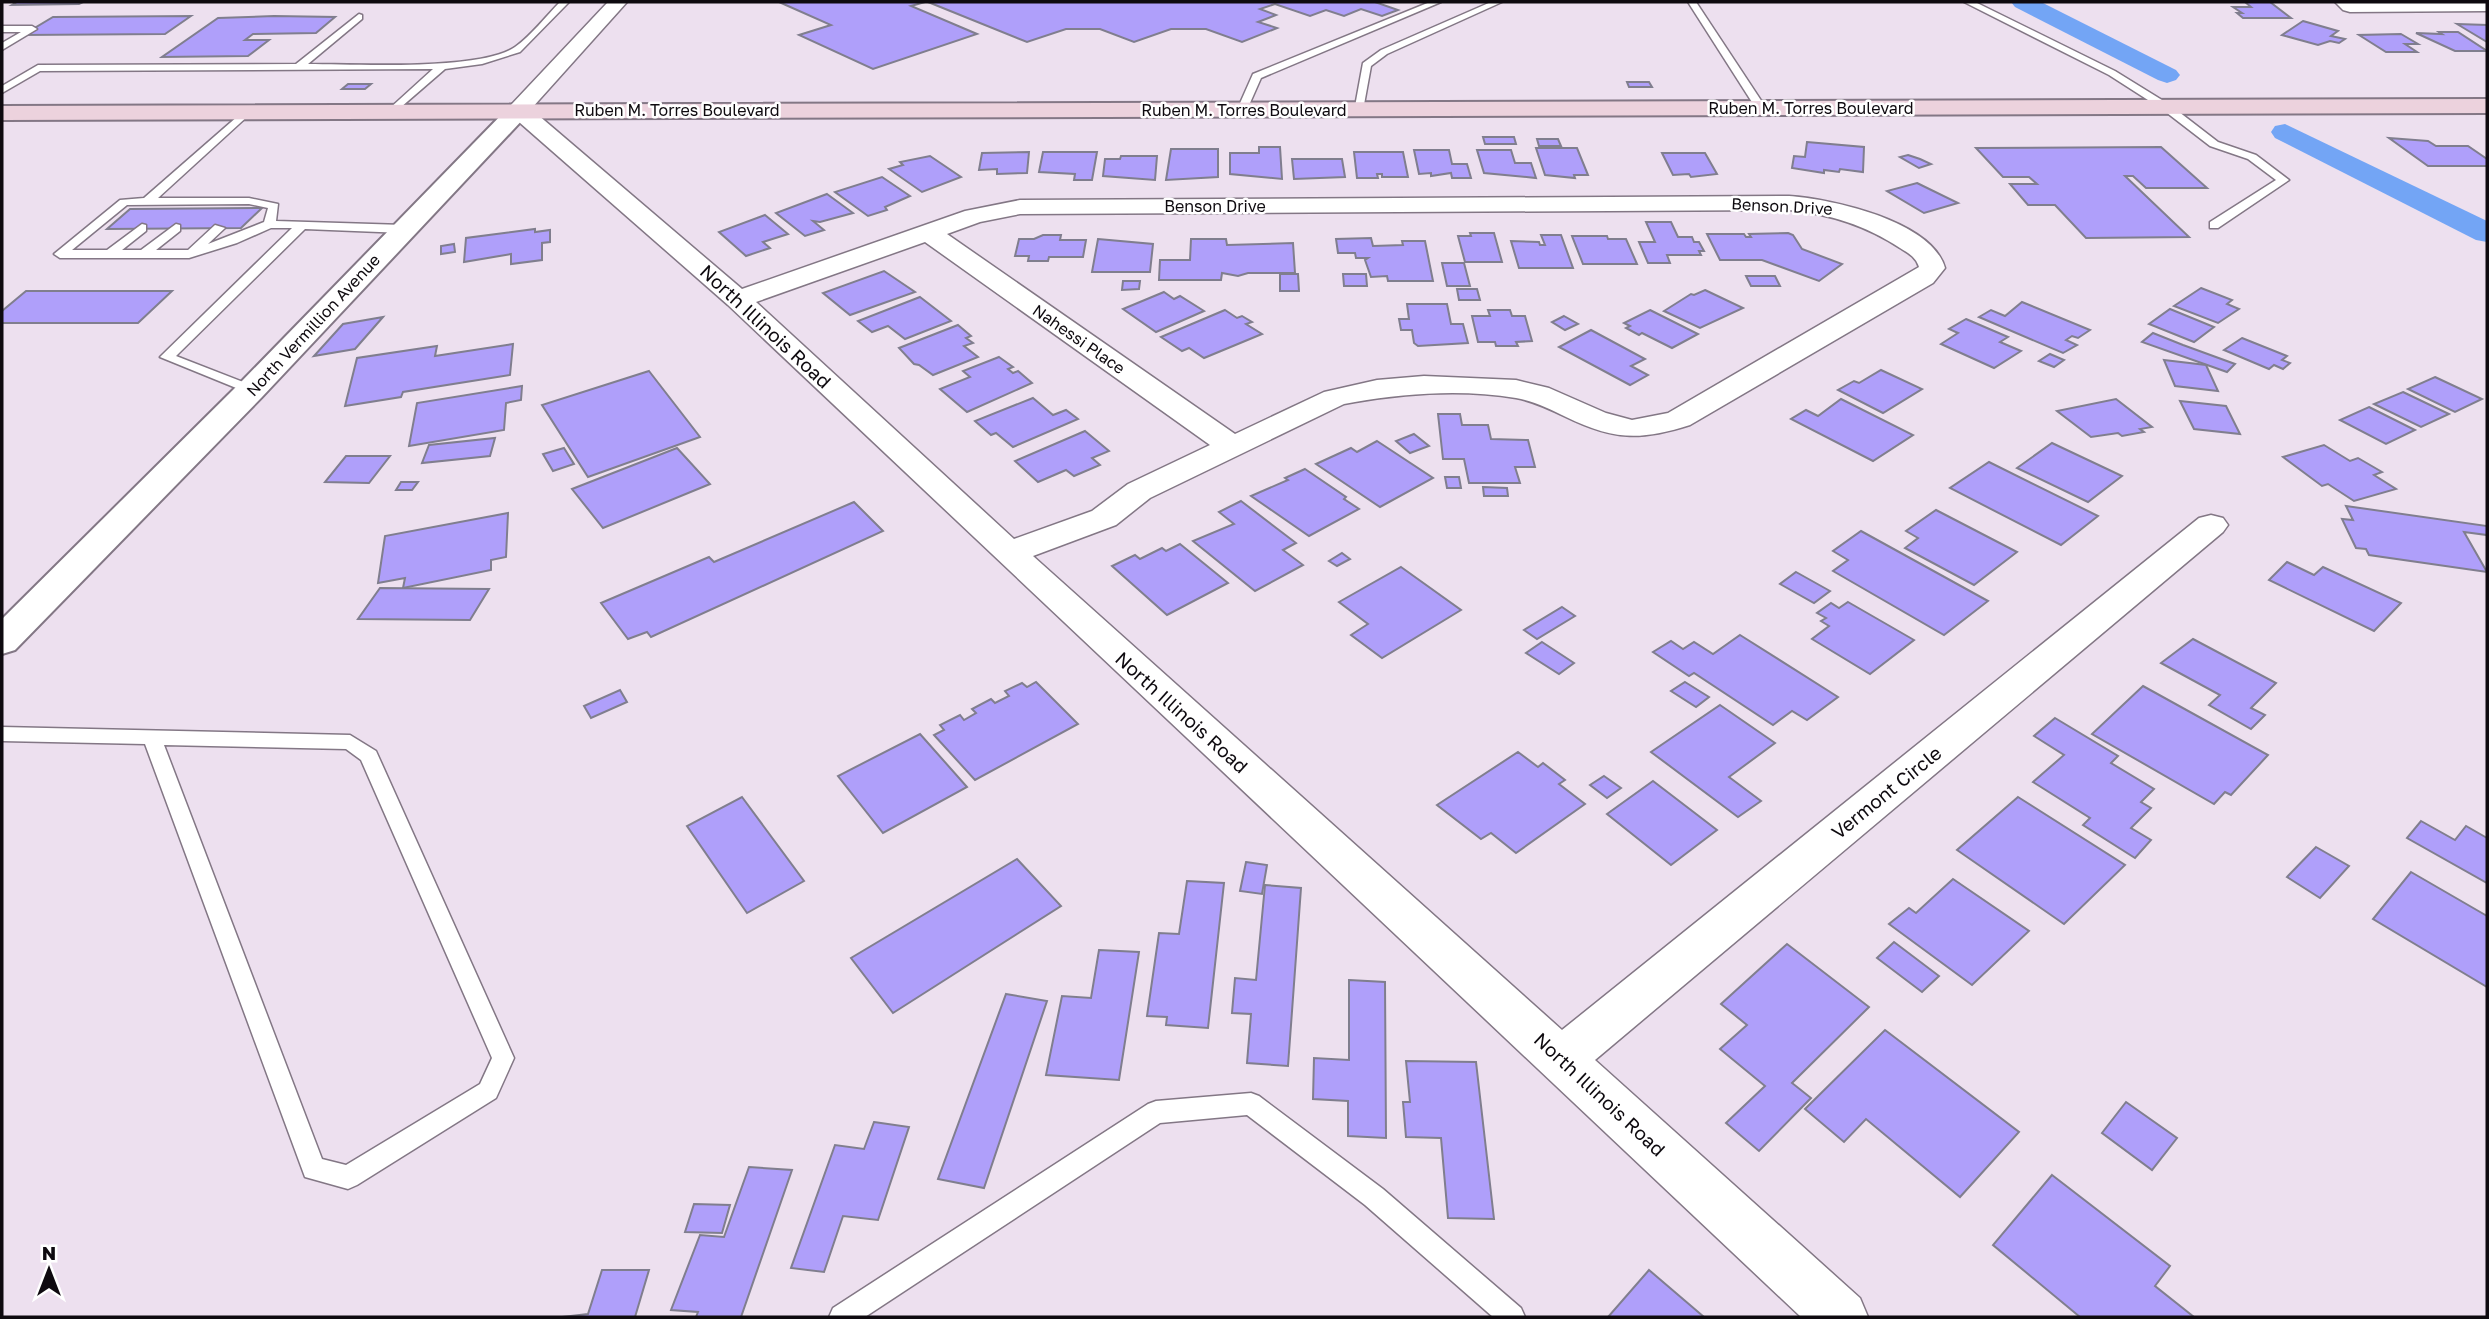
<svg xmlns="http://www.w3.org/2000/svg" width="2489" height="1319" font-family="'Golos Text',sans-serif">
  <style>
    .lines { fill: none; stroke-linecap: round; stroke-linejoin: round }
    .canal { fill: #73a5f5; fill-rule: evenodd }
    .building { fill: #af9ffa; stroke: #807e8e; stroke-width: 2 }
    .service-casing { stroke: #837785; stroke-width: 3 }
    .minor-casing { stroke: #837785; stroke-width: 3 }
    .tertiary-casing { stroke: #837785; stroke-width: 4 }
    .secondary-casing { stroke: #837785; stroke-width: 4 }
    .service { fill: #fff; fill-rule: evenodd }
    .minor { fill: #fff; fill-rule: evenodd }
    .tertiary { fill: #fff; fill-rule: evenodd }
    .secondary { fill: #ecd2dd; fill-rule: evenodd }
    .labels { text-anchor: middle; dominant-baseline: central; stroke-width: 5; stroke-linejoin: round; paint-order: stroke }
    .far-street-label { font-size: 16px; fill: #0e0a0f; stroke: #fff }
    .street-label { font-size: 19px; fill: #0e0a0f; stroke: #fff }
  </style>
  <rect width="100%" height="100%" fill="#ede0ef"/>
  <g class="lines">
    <g class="canal">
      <path d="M2011 2H2041L2176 70 2180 75 2176 80 2167 83 2158 80 2015 7Z"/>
      <path d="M2285 124 2487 221V242L2476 240 2275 138 2271 132 2275 126Z"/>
    </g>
  </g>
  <g class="building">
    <path d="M17 2H83L79 4 12 5Z"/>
    <path d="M779 2H925L911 6 977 34 873 69 799 35 831 25Z"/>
    <path d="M928 2H1375L1398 10 1382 16 1361 9 1344 16 1326 10 1310 16 1275 4 1260 9 1276 15 1258 22 1277 28 1242 42 1206 29H1171L1134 42 1100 29H1066L1027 42Z"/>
    <path d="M2245 2H2270L2291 18H2243L2237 13H2242L2233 7H2251Z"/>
    <path d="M191 16 165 34 23 35 53 17Z"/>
    <path d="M274 16 335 17 316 33 253 34 245 40H269L248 56 162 57 218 18Z"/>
    <path d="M2303 21 2338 31 2331 36 2345 39 2339 43 2330 41 2318 45 2282 35Z"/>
    <path d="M2457 24 2487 25V42Z"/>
    <path d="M2439 32H2458L2487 51H2455L2416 33 2442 34Z"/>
    <path d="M2401 34 2418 44H2405L2417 52H2386L2359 35Z"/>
    <path d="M1627 82H1649L1652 87H1629Z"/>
    <path d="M348 84H371L365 89H342Z"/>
    <path d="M1483 137H1514L1516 144H1485Z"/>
    <path d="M2389 138 2428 141 2436 146H2468L2487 159V166H2428Z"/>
    <path d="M1537 139H1558L1561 146H1539Z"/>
    <path d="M1807 142 1864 147 1863 172 1840 169 1839 172 1824 170V173L1792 168 1794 156 1805 157Z"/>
    <path d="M1259 147H1280L1282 179 1230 174V153H1259Z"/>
    <path d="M2161 147 2207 188H2146L2133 176H2125L2189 237 2086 238 2055 205H2028L2010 184H2037L2029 177H2003L1976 148Z"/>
    <path d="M1536 148H1577L1588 175H1574L1575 178 1545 175Z"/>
    <path d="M1171 149H1218V177L1166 180Z"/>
    <path d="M1414 150H1449L1452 164H1467L1471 178H1452L1451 173 1431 176V173L1419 174Z"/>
    <path d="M1477 150H1511L1515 163H1531L1536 178 1484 173Z"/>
    <path d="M1029 152 1027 173 997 174V169L979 170 982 153Z"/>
    <path d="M1043 152H1097L1092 180H1074L1075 174 1039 172Z"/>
    <path d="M1354 152H1403L1408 177H1382V174H1377L1378 178H1357Z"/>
    <path d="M1662 153H1705L1717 174 1691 177 1689 174 1673 175Z"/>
    <path d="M1908 155 1920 159 1931 164 1919 168 1900 157Z"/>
    <path d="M930 156 961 177 922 192 889 169 903 165 900 162Z"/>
    <path d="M1121 156H1157L1155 180 1103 176 1105 159H1120Z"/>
    <path d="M1292 159H1342L1345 177 1294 179Z"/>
    <path d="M882 177 910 196 885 207 887 210 868 216 835 192Z"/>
    <path d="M1917 183 1958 203 1924 213 1887 191Z"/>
    <path d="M827 194 853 213 820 222 813 221 824 230 805 236 776 213Z"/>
    <path d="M262 208 241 228 107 229 130 209Z"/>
    <path d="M765 215 788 234 763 242 770 248 746 256 719 232Z"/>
    <path d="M1646 222H1671L1678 237H1692L1694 242H1699L1704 251H1699L1701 255H1667L1670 263H1648L1639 242H1655Z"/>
    <path d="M535 229V232L550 230V242L542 243V260L511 264V254L464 262 466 238Z"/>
    <path d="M1470 233H1494L1502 262H1465L1458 236H1471Z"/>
    <path d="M1788 233 1793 235 1802 249 1842 264 1819 281 1762 260H1720L1707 234H1744L1746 237H1751L1749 234Z"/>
    <path d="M1043 235H1061L1060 240H1086L1083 257H1049L1048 261H1028L1029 256H1015L1019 239H1034Z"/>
    <path d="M1541 235H1561L1573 268H1519L1511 241 1539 242 1540 245H1545Z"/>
    <path d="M1572 236H1607L1608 239H1626L1637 264H1583Z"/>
    <path d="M1371 238 1373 246 1403 245 1402 241H1425L1433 281H1388L1387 276 1371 277 1365 260 1368 258H1356L1355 253H1338L1336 239Z"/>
    <path d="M1098 239 1153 244 1150 272H1092Z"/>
    <path d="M1191 239H1226L1227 245 1293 243 1295 273H1248L1238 276 1222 273 1221 280H1159L1160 260H1190Z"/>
    <path d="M454 244 455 252 441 254V246Z"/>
    <path d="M1442 263H1464L1470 286H1447Z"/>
    <path d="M884 271 915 292 850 315 823 293Z"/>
    <path d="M1280 274H1298L1299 291H1280Z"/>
    <path d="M1343 274H1366L1367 286H1344Z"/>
    <path d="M1746 276H1775L1780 286H1751Z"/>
    <path d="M1123 281H1140L1139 289 1122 290Z"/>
    <path d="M2201 288 2232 300 2227 304 2239 309 2218 323 2174 306Z"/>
    <path d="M1457 289H1477L1480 300H1459Z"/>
    <path d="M1705 290 1743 308 1700 328 1664 311 1691 294 1694 295Z"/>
    <path d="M26 291H172L138 323H2V311Z"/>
    <path d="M1164 292 1174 299 1180 296 1204 311 1156 332 1123 309Z"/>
    <path d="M920 297 951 321 905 339 888 326 872 332 858 321Z"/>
    <path d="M2022 302 2090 330 2078 338 2072 336 2066 340 2077 345 2063 353 1979 317 1991 310 2005 316Z"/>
    <path d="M1407 304H1447L1451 324H1463L1468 343 1418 346 1414 343 1412 330H1401L1399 319H1409Z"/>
    <path d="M2170 309 2214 327 2194 342 2149 324Z"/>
    <path d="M1225 310 1237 318 1242 316 1252 322 1246 324 1262 334 1204 358 1189 348 1182 351 1161 337Z"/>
    <path d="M1488 310H1510L1512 316H1525L1532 341 1516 342 1518 346H1496L1495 342H1478L1472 316H1490Z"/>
    <path d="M1650 310 1698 334 1672 348 1642 333 1639 335 1626 328 1630 326 1624 323Z"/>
    <path d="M1564 316 1578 324 1565 330 1552 322Z"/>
    <path d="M383 317 355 349 314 356 343 324Z"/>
    <path d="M1966 319 2008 337 2000 342 2021 351 1994 368 1941 344 1958 333 1949 329Z"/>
    <path d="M958 325 971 336 966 338 973 343 964 346 978 357 933 375 919 365 914 364 899 348Z"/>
    <path d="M1591 330 1645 359 1631 366 1648 375 1630 385 1559 347Z"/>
    <path d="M2153 333 2183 345 2235 364 2227 372 2142 342Z"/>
    <path d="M2242 338 2287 356 2282 360 2290 363 2283 369 2274 365 2269 369 2224 350Z"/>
    <path d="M513 344 510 375 403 392 401 397 345 406 357 358 437 346 435 356Z"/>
    <path d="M2050 354 2064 360 2054 367 2039 361Z"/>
    <path d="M999 357 1013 367 1008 369 1013 373 1018 371 1032 383 967 412 940 389 970 377 963 371Z"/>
    <path d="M2164 360 2206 365 2218 391 2175 386Z"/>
    <path d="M1881 370 1922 389 1883 413 1838 390 1854 381 1859 383Z"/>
    <path d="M649 371 700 437 588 477 542 405Z"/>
    <path d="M2435 377 2482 399 2455 412 2408 389Z"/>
    <path d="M522 386 521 400 506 403 504 430 409 446 417 403Z"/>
    <path d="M2403 392 2449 414 2421 427 2374 404Z"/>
    <path d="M1033 398 1053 415 1066 410 1078 419 1013 447 996 433 991 435 975 421Z"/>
    <path d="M1841 399 1913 435 1873 461 1791 419 1806 410 1818 416Z"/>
    <path d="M2116 399 2152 427 2140 429 2144 432 2122 436 2118 433 2091 437 2057 411Z"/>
    <path d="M2180 401 2226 406 2240 434 2194 429Z"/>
    <path d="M2369 407 2415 430 2386 444 2340 420Z"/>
    <path d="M1438 414H1460L1462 425H1488L1491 439 1528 440 1535 467H1515L1520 483H1469L1464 459H1443Z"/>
    <path d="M1085 431 1109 451 1092 458 1100 465 1074 476 1066 470 1038 482 1015 461Z"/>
    <path d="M1414 434 1429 446 1410 453 1396 441Z"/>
    <path d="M495 438 490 456 422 463 429 445Z"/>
    <path d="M1377 441 1433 478 1380 507 1316 464 1351 448 1357 452Z"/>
    <path d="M2052 443 2122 476 2088 502 2017 468Z"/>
    <path d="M2324 445 2350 461 2358 458 2382 472 2374 475 2396 489 2354 501 2328 484 2322 486 2283 457Z"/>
    <path d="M564 448 574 464 553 471 543 454Z"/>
    <path d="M677 448 710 484 603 528 572 489Z"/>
    <path d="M346 456H390L369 483 325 482Z"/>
    <path d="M1989 462 2098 516 2061 545 1950 488Z"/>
    <path d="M1305 469 1346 497 1344 499 1359 509 1309 536 1251 496 1288 480 1285 478Z"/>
    <path d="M1445 477H1459L1461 488H1447Z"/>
    <path d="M401 482H418L412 490H396Z"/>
    <path d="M1483 487 1507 488 1508 496H1484Z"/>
    <path d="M1241 501 1296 543 1283 550 1303 565 1255 591 1193 541 1234 524 1219 512Z"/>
    <path d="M854 502 883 531 651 637 647 632 628 639 601 603 709 557 714 562Z"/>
    <path d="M2346 506 2487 526V535L2464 532 2487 572 2369 555 2366 549 2356 548 2342 519 2353 520Z"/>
    <path d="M1936 510 2017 552 1974 585 1905 548 1918 538 1906 531Z"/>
    <path d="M508 513 506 557 491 560V570L403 588 405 578 378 583 385 536Z"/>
    <path d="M1861 531 1988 601 1944 635 1833 571 1848 560 1833 551Z"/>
    <path d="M1180 544 1228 583 1167 615 1112 566 1135 555 1140 559 1162 548 1166 551Z"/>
    <path d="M1342 553 1350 559 1337 566 1329 561Z"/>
    <path d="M2287 562 2314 575 2323 567 2401 603 2374 631 2269 580Z"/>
    <path d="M1401 567 1461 610 1382 658 1351 635 1368 624 1339 602Z"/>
    <path d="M1796 572 1830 591 1814 603 1780 584Z"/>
    <path d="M380 588 489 589 470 620 358 619Z"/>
    <path d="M1848 602 1914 640 1870 674 1812 639 1829 626 1821 621 1826 618 1817 613 1831 603 1839 608Z"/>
    <path d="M1562 607 1575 616 1537 639 1524 630Z"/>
    <path d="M1740 635 1838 697 1807 720 1792 711 1773 725 1694 673 1689 676 1653 652 1671 641 1683 649 1694 642 1713 654Z"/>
    <path d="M2193 639 2276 683 2251 708 2265 715 2251 729 2209 705 2220 695 2161 663Z"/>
    <path d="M1542 642 1574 663 1559 674 1526 653Z"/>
    <path d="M1036 682 1078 724 975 780 934 735 944 730 940 725 960 715 964 720 976 713 972 709 991 699 995 703 1009 696 1005 691 1022 683 1027 687Z"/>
    <path d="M1685 682 1709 697 1696 707 1671 691Z"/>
    <path d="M2143 686 2268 755 2231 795 2225 792 2214 804 2092 734Z"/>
    <path d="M620 690 627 702 591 718 584 706Z"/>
    <path d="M1720 705 1775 743 1729 777 1761 801 1738 817 1651 752Z"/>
    <path d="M2055 718 2118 756 2111 763 2154 789 2141 802 2151 808 2131 828 2151 840 2135 858 2083 825 2090 818 2033 782 2064 755 2034 736Z"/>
    <path d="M920 734 967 787 883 833 838 776Z"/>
    <path d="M1518 752 1538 767 1543 763 1565 780 1559 784 1585 804 1516 853 1491 833 1481 839 1437 805Z"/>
    <path d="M1604 776 1621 788 1607 798 1590 785Z"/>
    <path d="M1653 781 1717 830 1671 865 1607 814Z"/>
    <path d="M742 797 804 881 747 913 687 826Z"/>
    <path d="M2018 797 2125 865 2064 924 1957 850Z"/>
    <path d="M2421 821 2455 840 2466 826 2487 838V883L2407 838Z"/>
    <path d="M2316 847 2349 866 2320 898 2287 877Z"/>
    <path d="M1017 859 1061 906 893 1013 851 958Z"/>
    <path d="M1246 862 1267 865 1262 894 1240 891Z"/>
    <path d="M2411 872 2487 916V987L2373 919Z"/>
    <path d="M1953 879 2029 931 1972 985 1889 924 1909 908 1916 913Z"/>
    <path d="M1187 881 1224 883 1208 1028 1166 1025 1167 1017 1147 1016 1159 933 1179 934Z"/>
    <path d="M1265 885 1301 888 1288 1066 1247 1063 1251 1014 1232 1013 1235 978 1256 980Z"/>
    <path d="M1894 942 1939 976 1922 992 1877 958Z"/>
    <path d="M1787 944 1869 1007 1792 1083 1811 1098 1759 1151 1726 1123 1765 1086 1720 1049 1747 1025 1721 1004Z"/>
    <path d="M1099 950 1139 952 1119 1080 1046 1075 1062 996 1091 998Z"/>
    <path d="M1349 980 1385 982 1386 1138 1348 1136V1101L1313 1099 1314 1058 1349 1060Z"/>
    <path d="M1006 994 1047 1001 984 1188 938 1179Z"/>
    <path d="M1885 1030 2019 1132 1960 1197 1866 1119 1844 1142 1805 1109Z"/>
    <path d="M1406 1061 1476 1062 1494 1219 1448 1218 1441 1138 1406 1137 1403 1102H1410Z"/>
    <path d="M2126 1102 2177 1138 2152 1170 2102 1133Z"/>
    <path d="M874 1122 909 1127 878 1220 843 1216 824 1272 791 1268 835 1145 864 1149Z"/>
    <path d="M749 1167 792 1170 741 1317H696L698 1312 671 1310 700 1235 724 1237Z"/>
    <path d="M2052 1175 2170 1266 2155 1286 2194 1317H2080L1993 1245Z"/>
    <path d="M694 1204 730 1205 722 1233 685 1232Z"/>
    <path d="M602 1270H649L635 1317H562L588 1314Z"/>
    <path d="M1649 1270 1704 1317H1608Z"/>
  </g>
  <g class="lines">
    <g class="service-casing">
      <g id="service">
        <path d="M560 2H569L520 52 482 64 445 69 393 114 389 113V109L433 69 40 71 2 93V86L38 65 296 64 359 14 362 15V19L308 64C353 64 480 71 515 47 531 36 546 16 560 2Z"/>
        <path d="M1430 2H1441L1261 78 1246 112 1237 110 1253 74Z"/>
        <path d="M1491 2H1502L1387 54 1371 66 1363 110 1354 112 1363 63 1381 50Z"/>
        <path d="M1688 2H1696L1766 108 1765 110H1757Z"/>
        <path d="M1964 2H1975L2115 71 2170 105 2218 142 2256 155 2289 180 2218 228H2210V222L2276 180 2248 159 2210 146 2162 109 2109 75Z"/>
        <path d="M2 26H32L37 29 2 50V43L21 32H2Z"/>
        <path d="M246 109 250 110V114L158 198H249L278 204 276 221 404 225 410 229 404 233 305 229 176 356 256 387V393L251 394 160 357 292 228H271L237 243 189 258H60L54 254 120 200 144 198ZM249 204 268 208 264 222 208 244 225 228 215 225 188 250H156L180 231V225L176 224 141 250H122L146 231V225L142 224 107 250H72L127 205Z"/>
        <path d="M2 727 350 735 376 751 514 1058 496 1098 357 1185 348 1189 305 1177 145 744 2 741ZM164 745 346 749 361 760 492 1058 480 1084 346 1165 322 1159Z"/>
        <path d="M1251 1093 1259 1096 1383 1189 1521 1308 1525 1317H1493L1365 1205 1247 1115 1160 1123 865 1317H829L833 1308 1148 1104 1156 1101Z"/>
      </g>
    </g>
    <g class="minor-casing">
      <g id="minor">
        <path d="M608 2H627L531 109 742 289 965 211 1020 200 1789 196C1832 199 1932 221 1945 268L1933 283 1690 425C1640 441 1613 440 1566 417 1550 409 1533 401 1516 398 1463 389 1407 393 1355 402L1344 404 1150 498 1116 525 1033 556 1562 1030 2199 518 2211 515 2223 518 2228 525 2223 532 1595 1060 1860 1298 1868 1317H1801L728 305 511 115 508 110 511 105ZM1789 210C1830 214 1865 225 1900 248 1908 253 1916 257 1919 267L1668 413 1632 420 1606 413 1549 388 1516 380 1424 376 1377 380 1324 392 1235 434 947 234 980 222 1020 214ZM925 242 1210 445 1128 484 1092 511 1014 539 756 302Z"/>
        <path d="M2335 2H2487V11L2350 12 2343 10Z"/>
      </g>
    </g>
    <g class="tertiary-casing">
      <path id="tertiary" d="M519 103 527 105 530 110 527 115 262 397 15 650 2 654V619L240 383 511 105Z"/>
    </g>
    <g class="secondary-casing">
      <path id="secondary" d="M2487 99V113L2 120V106Z"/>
    </g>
    <use href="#service" class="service"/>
    <use href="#minor" class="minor"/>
    <use href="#tertiary" class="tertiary"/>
    <use href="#secondary" class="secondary"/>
  </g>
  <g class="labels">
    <g class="far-street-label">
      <text x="1811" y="108">Ruben M. Torres Boulevard</text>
      <text x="677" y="110">Ruben M. Torres Boulevard</text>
      <text x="1244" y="110">Ruben M. Torres Boulevard</text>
      <text x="1215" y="206">Benson Drive</text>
      <text transform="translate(1782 206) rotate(3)">Benson Drive</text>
      <text transform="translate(313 325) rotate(-47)">North Vermillion Avenue</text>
      <text transform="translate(1079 339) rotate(35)">Nahessi Place</text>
    </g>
    <g class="street-label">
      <text transform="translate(766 326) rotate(43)">North Illinois Road</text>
      <text transform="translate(1182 712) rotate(42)">North Illinois Road</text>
      <text transform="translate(1886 792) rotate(-39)">Vermont Circle</text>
      <text transform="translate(1600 1094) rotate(43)">North Illinois Road</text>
    </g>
  </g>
  <rect width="2489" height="1319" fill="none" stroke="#0e0a0f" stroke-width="7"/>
  <g transform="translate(49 1270)" stroke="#ffffff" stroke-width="5" paint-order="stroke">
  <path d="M0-5L12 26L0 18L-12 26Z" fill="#0e0a0f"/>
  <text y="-10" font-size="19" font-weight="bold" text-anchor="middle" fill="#0e0a0f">N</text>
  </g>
</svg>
